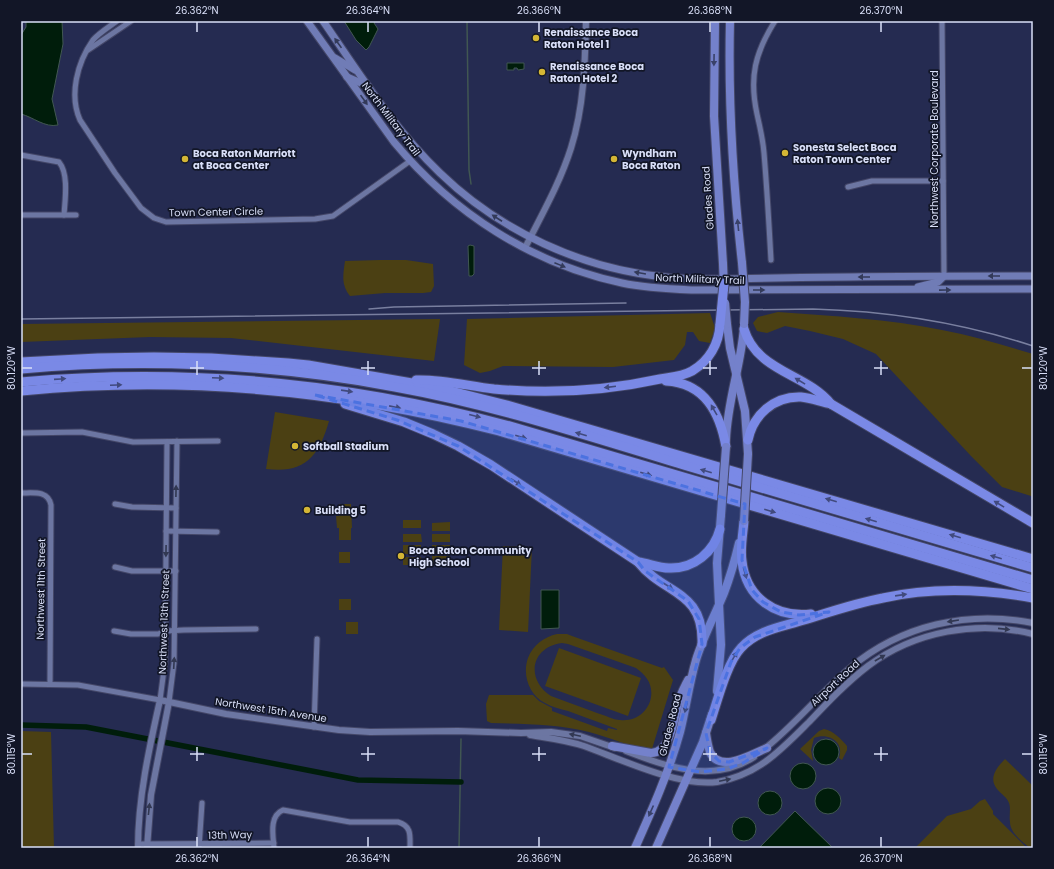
<svg xmlns="http://www.w3.org/2000/svg" width="1054" height="869" font-family="Poppins,sans-serif">
  <style>
    .green { fill: #4b4013; fill-rule: evenodd }
    .water { fill: #001d0b; stroke: #415752 }
    .lines { fill: none; stroke-linecap: round; stroke-linejoin: round }
    .stream { stroke: #415752; stroke-width: 1.5 }
    .canal { stroke: #001d0b; stroke-width: 5.5 }
    .minor-casing { stroke: #444768; stroke-width: 7 }
    .tertiary-casing { stroke: #444768; stroke-width: 8 }
    .secondary-casing { stroke: #444768; stroke-width: 9 }
    .primary-casing { stroke: #444768; stroke-width: 10 }
    .motorway-casing { stroke: #444768; stroke-width: 11 }
    .minor { stroke: #6c76a2; stroke-width: 5 }
    .tertiary { stroke: #6c76a2; stroke-width: 6 }
    .secondary { stroke: #707cb6; stroke-width: 7 }
    .primary { stroke: #7481cb; stroke-width: 8 }
    .motorway { stroke: #7a89e6; stroke-width: 9 }
    .rail { stroke: #797f9f; stroke-width: 1.5 }
    .primary-bridge-casing { stroke: #444768; stroke-width: 10; stroke-linecap: butt }
    .motorway-bridge-casing { stroke: #444768; stroke-width: 11; stroke-linecap: butt }
    .primary-bridge { stroke: #7481cb; stroke-width: 8 }
    .motorway-bridge { stroke: #7a89e6; stroke-width: 9 }
    .oneway { fill: #333a59 }
    .oneway2 { fill: #394169 }
    .oneway3 { fill: #414a7d }
    .oneway4 { fill: #323852 }
    .marked { fill: #4c72e0; fill-opacity: 0.2; stroke: #4c72e0; stroke-width: 3; stroke-dasharray: 8 5; stroke-linejoin: round }
    .ticks { fill: none; stroke: #d9dff8; stroke-width: 1.5 }
    .poi-dot { fill: #d4b635; stroke: #121627; stroke-width: 1.5 }
    .labels { text-anchor: middle; dominant-baseline: central; stroke-width: 3.5; stroke-linejoin: round; paint-order: stroke }
    .poi-label { font-size: 10px; font-weight: bold; fill: #d9dff8; stroke: #121627; text-anchor: start }
    .street-label { font-size: 10px; fill: #d9dff8; stroke: #121627 }
    .neatline { fill: none; stroke: #d9dff8; stroke-width: 1.5 }
    .ticks-label { font-size: 10px; text-anchor: middle; fill: #d9dff8 }
  </style>
  <rect width="100%" height="100%" fill="#252b51"/>
  <g class="green">
    <path d="M380 260H406L433 264 434 286 431 292 423 293H385L350 296C341 285 343 275 345 261Z"/>
    <path d="M778 312C833 316 888 319 942 330 973 336 1003 345 1033 354V497L1031 496 1002 487 971 456 876 354 843 339 810 331 785 326 767 333 757 331 753 323 758 317Z"/>
    <path d="M710 313 715 328 710 343 699 341 693 332H687L685 345 674 360 613 367 503 366 490 371 480 373 464 365 467 319Z"/>
    <path d="M440 319 434 361 231 338 150 337 21 342V324Z"/>
    <path d="M275 412 329 421C319 456 305 474 266 469Z"/>
    <path d="M339 504H351L352 528H351V540H339V528H337L336 516H339Z"/>
    <rect x="403" y="520" width="18" height="8"/>
    <path d="M450 522V531H432V523Z"/>
    <path d="M403 534H421L422 542H403Z"/>
    <rect x="432" y="534" width="18" height="8"/>
    <rect x="403" y="545" width="18" height="9"/>
    <rect x="432" y="545" width="18" height="9"/>
    <path d="M503 546 532 547 528 632 499 630Z"/>
    <rect x="339" y="552" width="11" height="11"/>
    <rect x="432" y="556" width="18" height="9"/>
    <path d="M403 557H421L422 565H403Z"/>
    <rect x="339" y="599" width="12" height="11"/>
    <rect x="346" y="622" width="12" height="12"/>
    <path d="M557 634H567L572 636 662 668 664 667 673 680 652 749C630 748 610 737 589 732 557 724 524 724 491 723L487 721 486 704 489 695H533L539 701 552 708V711L607 731 608 728 617 730V729C601 723 584 717 568 711 560 709 552 707 545 703 529 695 522 675 528 658 533 645 544 637 557 634ZM562 643 568 644 636 668C646 675 653 684 651 697 649 711 636 722 620 720 613 720 605 715 597 713 582 707 566 702 551 696 525 679 531 647 562 643Z"/>
    <path d="M559 648 641 678 628 716 545 686Z"/>
    <path d="M824 729C834 731 841 739 847 746V750L842 760 839 758C845 742 828 732 814 738L811 750 813 761 800 749 819 731Z"/>
    <path d="M21 731 51 732 54 848H21Z"/>
    <path d="M1005 759 1033 786V848H1030C1022 841 1010 833 1010 822 1009 816 1011 808 1009 803 1007 797 1001 794 997 789 988 778 997 767 1005 759Z"/>
    <path d="M985 799 993 811V814L1027 848H915L947 816 971 809 980 801Z"/>
  </g>
  <g class="water">
    <path d="M26 21H62L63 44 52 99 58 125C45 128 33 117 21 114V35L26 27Z"/>
    <path d="M344 21H375L374 23 378 29 369 47 366 50 356 40Z"/>
    <path d="M507 63H524V69L518 70 517 68H514V70H507Z"/>
    <path d="M470 245 474 246V274L472 276H469L468 246Z"/>
    <path d="M541 590H559V628L541 629Z"/>
    <circle cx="826" cy="752" r="13"/>
    <circle cx="803" cy="776" r="13"/>
    <circle cx="828" cy="801" r="13"/>
    <circle cx="770" cy="803" r="12"/>
    <path d="M795 811 833 848H759Z"/>
    <circle cx="744" cy="829" r="12"/>
  </g>
  <g class="lines">
    <g class="stream">
      <path d="M467 21 469 170 471 184"/>
      <path d="M459 848 461 739"/>
    </g>
    <path class="canal" d="M21 725 86 727 358 780 461 782"/>
    <g class="minor-casing">
      <g id="minor">
        <path d="M117 21C109 27 99 33 93 40 77 63 69 95 80 120L115 173 141 208 154 218 166 222 315 219 333 216 410 161"/>
        <path d="M942 21 944 276"/>
        <path d="M88 50 131 21"/>
        <path d="M21 155 59 162C69 174 65 200 64 215"/>
        <path d="M848 187 872 181H943"/>
        <path d="M21 215H76"/>
        <path d="M771 260C769 224 767 189 764 153 763 140 760 127 757 114 749 77 755 53 775 21"/>
        <path d="M21 433 82 432 133 442 218 441"/>
        <path d="M21 493C33 493 48 490 51 505L50 684"/>
        <path d="M115 504 132 507 176 508"/>
        <path d="M166 531 217 532"/>
        <path d="M115 567 132 571H176"/>
        <path d="M114 631 131 634H158L166 631 184 630 256 629"/>
        <path d="M21 684 78 685 160 700 165 662 167 442"/>
        <path d="M169 702 174 663 177 441"/>
        <path d="M314 727 317 639"/>
        <path d="M138 844 274 843"/>
        <path d="M199 848 202 803"/>
        <path d="M274 848C273 835 269 816 283 810L350 822H398C412 826 410 836 410 848"/>
      </g>
    </g>
    <g class="tertiary-casing">
      <g id="tertiary">
        <path d="M525 248C541 216 560 183 571 148 584 107 585 64 586 21"/>
        <path d="M530 735C548 738 566 740 584 746 620 759 679 787 717 782 758 775 781 750 809 722 828 702 847 682 868 666 915 631 977 620 1033 634"/>
        <path d="M763 750C794 726 819 694 850 668 901 625 968 610 1033 623"/>
        <path d="M626 751C668 767 713 784 754 757"/>
        <path d="M138 848C138 798 149 749 160 700L226 714 339 730 370 732 458 731 521 733 551 732 580 736 615 748"/>
        <path d="M147 848 151 795 169 702"/>
      </g>
    </g>
    <g class="secondary-casing">
      <g id="secondary">
        <path d="M307 21 394 142C453 213 532 264 622 283 645 288 669 289 692 290L1033 289"/>
        <path d="M323 21C359 73 394 129 440 173 500 231 582 269 665 277 689 280 712 279 735 279 773 278 811 277 849 277 910 276 972 276 1033 276"/>
        <path d="M335 58 355 70"/>
        <path d="M347 77 368 86"/>
        <path d="M918 287 938 282 944 276"/>
      </g>
    </g>
    <g class="primary-casing">
      <g id="primary">
        <path d="M715 21 714 116 723 264"/>
        <path d="M730 21C728 102 733 183 742 263"/>
        <path d="M727 324 730 348 745 411 748 454"/>
        <path d="M726 440C727 402 741 366 744 327"/>
        <path d="M717 691 721 645 717 563 721 515"/>
        <path d="M706 733C707 740 708 746 710 752 720 774 752 754 767 748"/>
        <path d="M612 746 651 753C671 753 674 718 678 704 680 695 684 688 688 680"/>
        <path d="M635 848C652 810 669 772 680 732 686 708 689 684 696 660 703 637 715 615 724 593 730 577 735 560 739 543"/>
        <path d="M656 848 703 742 712 714"/>
      </g>
    </g>
    <g class="motorway-casing">
      <g id="motorway">
        <path d="M744 329C757 372 806 373 831 404L1033 523"/>
        <path d="M21 362 98 358 154 357 211 358 288 363 308 365 435 387 507 405 1033 559"/>
        <path d="M21 369C146 358 272 364 395 387 495 405 591 437 687 466 803 500 918 534 1033 568"/>
        <path d="M416 380C442 379 468 386 494 389 549 394 605 391 660 379 671 377 681 377 692 371 709 361 719 344 720 324"/>
        <path d="M666 381C705 383 720 413 726 447"/>
        <path d="M21 382C188 367 355 383 517 428L1033 580"/>
        <path d="M21 391C184 375 341 390 499 431L1033 589"/>
        <path d="M345 404 404 422 433 434 458 446 491 465 638 562C664 595 704 590 702 644"/>
        <path d="M748 440C753 415 774 396 801 397 811 398 821 402 831 404"/>
        <path d="M744 521C743 534 740 548 742 561 746 598 776 618 811 614"/>
        <path d="M638 562C648 563 658 568 669 568 694 569 714 552 720 529"/>
        <path d="M711 720C718 699 727 663 741 648 757 630 782 627 804 620 830 612 856 603 883 598 932 587 983 589 1033 598"/>
      </g>
    </g>
    <use href="#minor" class="minor"/>
    <use href="#tertiary" class="tertiary"/>
    <use href="#secondary" class="secondary"/>
    <use href="#primary" class="primary"/>
    <use href="#motorway" class="motorway"/>
    <g class="rail">
      <path d="M369 309 394 307 626 303"/>
      <path d="M21 319 813 309C887 311 963 323 1033 346"/>
    </g>
    <g class="primary-bridge-casing">
      <g id="primary-bridge">
        <path d="M742 263 745 302 744 324"/>
        <path d="M723 264 724 289"/>
        <path d="M725 303 727 324"/>
        <path d="M721 515 726 447"/>
        <path d="M744 521 748 454"/>
      </g>
    </g>
    <g class="motorway-bridge-casing">
      <path id="motorway-bridge" d="M720 324 724 284"/>
    </g>
    <use href="#primary-bridge" class="primary-bridge"/>
    <use href="#motorway-bridge" class="motorway-bridge"/>
  </g>
  <defs><path id="oneway-solid" d="M-6-.8H1V-3.2L6.5 0L1 3.2V.8H-6Z"/></defs>
  <g class="oneway">
    <use href="#oneway-solid" transform="translate(338 43) rotate(-125)"/>
    <use href="#oneway-solid" transform="translate(364 100) rotate(55)"/>
    <use href="#oneway-solid" transform="translate(497 218) rotate(-147)"/>
    <use href="#oneway-solid" transform="translate(560 265) rotate(22)"/>
    <use href="#oneway-solid" transform="translate(640 273) rotate(-170)"/>
    <use href="#oneway-solid" transform="translate(994 276) rotate(180)"/>
    <use href="#oneway-solid" transform="translate(864 277) rotate(180)"/>
    <use href="#oneway-solid" transform="translate(759 290)"/>
    <use href="#oneway-solid" transform="translate(945 290) rotate(-1)"/>
  </g>
  <g class="oneway2">
    <use href="#oneway-solid" transform="translate(714 60) rotate(91)"/>
    <use href="#oneway-solid" transform="translate(738 225) rotate(-96)"/>
    <use href="#oneway-solid" transform="translate(686 707) rotate(102)"/>
    <use href="#oneway-solid" transform="translate(651 811) rotate(114)"/>
  </g>
  <g class="oneway3">
    <use href="#oneway-solid" transform="translate(218 378) rotate(3)"/>
    <use href="#oneway-solid" transform="translate(60 379) rotate(-4)"/>
    <use href="#oneway-solid" transform="translate(800 381) rotate(-149)"/>
    <use href="#oneway-solid" transform="translate(116 385) rotate(-2)"/>
    <use href="#oneway-solid" transform="translate(610 387) rotate(173)"/>
    <use href="#oneway-solid" transform="translate(347 391) rotate(8)"/>
    <use href="#oneway-solid" transform="translate(395 407) rotate(11)"/>
    <use href="#oneway-solid" transform="translate(714 410) rotate(-120)"/>
    <use href="#oneway-solid" transform="translate(475 416) rotate(14)"/>
    <use href="#oneway-solid" transform="translate(581 434) rotate(-164)"/>
    <use href="#oneway-solid" transform="translate(521 437) rotate(16)"/>
    <use href="#oneway-solid" transform="translate(706 471) rotate(-164)"/>
    <use href="#oneway-solid" transform="translate(646 474) rotate(16)"/>
    <use href="#oneway-solid" transform="translate(516 482) rotate(33)"/>
    <use href="#oneway-solid" transform="translate(831 500) rotate(-164)"/>
    <use href="#oneway-solid" transform="translate(999 504) rotate(-149)"/>
    <use href="#oneway-solid" transform="translate(770 511) rotate(16)"/>
    <use href="#oneway-solid" transform="translate(871 520) rotate(-164)"/>
    <use href="#oneway-solid" transform="translate(955 536) rotate(-164)"/>
    <use href="#oneway-solid" transform="translate(996 557) rotate(-164)"/>
    <use href="#oneway-solid" transform="translate(745 573) rotate(74)"/>
    <use href="#oneway-solid" transform="translate(668 586) rotate(33)"/>
    <use href="#oneway-solid" transform="translate(901 595) rotate(-8)"/>
    <use href="#oneway-solid" transform="translate(734 657) rotate(-60)"/>
  </g>
  <g class="oneway4">
    <use href="#oneway-solid" transform="translate(176 491) rotate(-89)"/>
    <use href="#oneway-solid" transform="translate(166 551) rotate(91)"/>
    <use href="#oneway-solid" transform="translate(953 621) rotate(171)"/>
    <use href="#oneway-solid" transform="translate(1004 629) rotate(6)"/>
    <use href="#oneway-solid" transform="translate(880 658) rotate(-30)"/>
    <use href="#oneway-solid" transform="translate(174 663) rotate(-87)"/>
    <use href="#oneway-solid" transform="translate(575 735) rotate(-168)"/>
    <use href="#oneway-solid" transform="translate(725 780) rotate(-12)"/>
    <use href="#oneway-solid" transform="translate(149 809) rotate(-84)"/>
  </g>
  <path class="marked" d="M315 395 461 421 745 504 742 560 752 590 763 602 781 612 799 615 829 612 755 637 740 648 731 662 706 733 710 752 719 761 729 762 767 748 743 763 727 769 700 772 669 767 702 644 699 619 688 601 645 571 638 562 458 446 397 420Z"/>
  <path class="ticks" d="M197 22V32M368 22V32M539 22V32M710 22V32M881 22V32M197 361V375M368 361V375M539 361V375M710 361V375M881 361V375M22 368H32M190 368H204M361 368H375M532 368H546M703 368H717M874 368H888M1022 368H1032M197 747V761M368 747V761M539 747V761M710 747V761M881 747V761M22 754H32M190 754H204M361 754H375M532 754H546M703 754H717M874 754H888M1022 754H1032M197 837V847M368 837V847M539 837V847M710 837V847M881 837V847"/>
  <g class="poi-dot">
    <circle cx="536" cy="38" r="4"/>
    <circle cx="542" cy="72" r="4"/>
    <circle cx="785" cy="153" r="4"/>
    <circle cx="185" cy="159" r="4"/>
    <circle cx="614" cy="159" r="4"/>
    <circle cx="295" cy="446" r="4"/>
    <circle cx="307" cy="510" r="4"/>
    <circle cx="401" cy="556" r="4"/>
  </g>
  <g class="labels">
    <g class="poi-label">
      <text x="544" y="32">Renaissance Boca<tspan x="544" dy="12">Raton Hotel 1</tspan></text>
      <text x="550" y="66">Renaissance Boca<tspan x="550" dy="12">Raton Hotel 2</tspan></text>
      <text x="793" y="147">Sonesta Select Boca<tspan x="793" dy="12">Raton Town Center</tspan></text>
      <text x="193" y="153">Boca Raton Marriott<tspan x="193" dy="12">at Boca Center</tspan></text>
      <text x="622" y="153">Wyndham<tspan x="622" dy="12">Boca Raton</tspan></text>
      <text x="303" y="446">Softball Stadium</text>
      <text x="315" y="510">Building 5</text>
      <text x="409" y="550">Boca Raton Community<tspan x="409" dy="12">High School</tspan></text>
    </g>
    <g class="street-label">
      <text transform="translate(391 119) rotate(53)">North Military Trail</text>
      <text transform="translate(934 149) rotate(-90)">Northwest Corporate Boulevard</text>
      <text transform="translate(708 198) rotate(-94)">Glades Road</text>
      <text transform="translate(216 212) rotate(-1)">Town Center Circle</text>
      <text transform="translate(700 279) rotate(2)">North Military Trail</text>
      <text transform="translate(41 589) rotate(-89)">Northwest 11th Street</text>
      <text transform="translate(164 622) rotate(-88)">Northwest 13th Street</text>
      <text transform="translate(835 683) rotate(-43)">Airport Road</text>
      <text transform="translate(271 710) rotate(9)">Northwest 15th Avenue</text>
      <text transform="translate(670 725) rotate(-76)">Glades Road</text>
      <text transform="translate(230 835) rotate(-1)">13th Way</text>
    </g>
  </g>
  <rect width="1054" height="869" fill="none" stroke="#121627" stroke-width="44"/>
  <rect x="22" y="22" width="1010" height="825" class="neatline"/>
  <g class="ticks-label">
    <text x="197" y="14">26.362°N</text>
    <text x="368" y="14">26.364°N</text>
    <text x="539" y="14">26.366°N</text>
    <text x="710" y="14">26.368°N</text>
    <text x="881" y="14">26.370°N</text>
    <text transform="translate(1043 368) rotate(-90)" y="4">80.120°W</text>
    <text transform="translate(11 368) rotate(-90)" y="4">80.120°W</text>
    <text transform="translate(1043 754) rotate(-90)" y="4">80.115°W</text>
    <text transform="translate(11 754) rotate(-90)" y="4">80.115°W</text>
    <text x="197" y="862">26.362°N</text>
    <text x="368" y="862">26.364°N</text>
    <text x="539" y="862">26.366°N</text>
    <text x="710" y="862">26.368°N</text>
    <text x="881" y="862">26.370°N</text>
  </g>
</svg>
